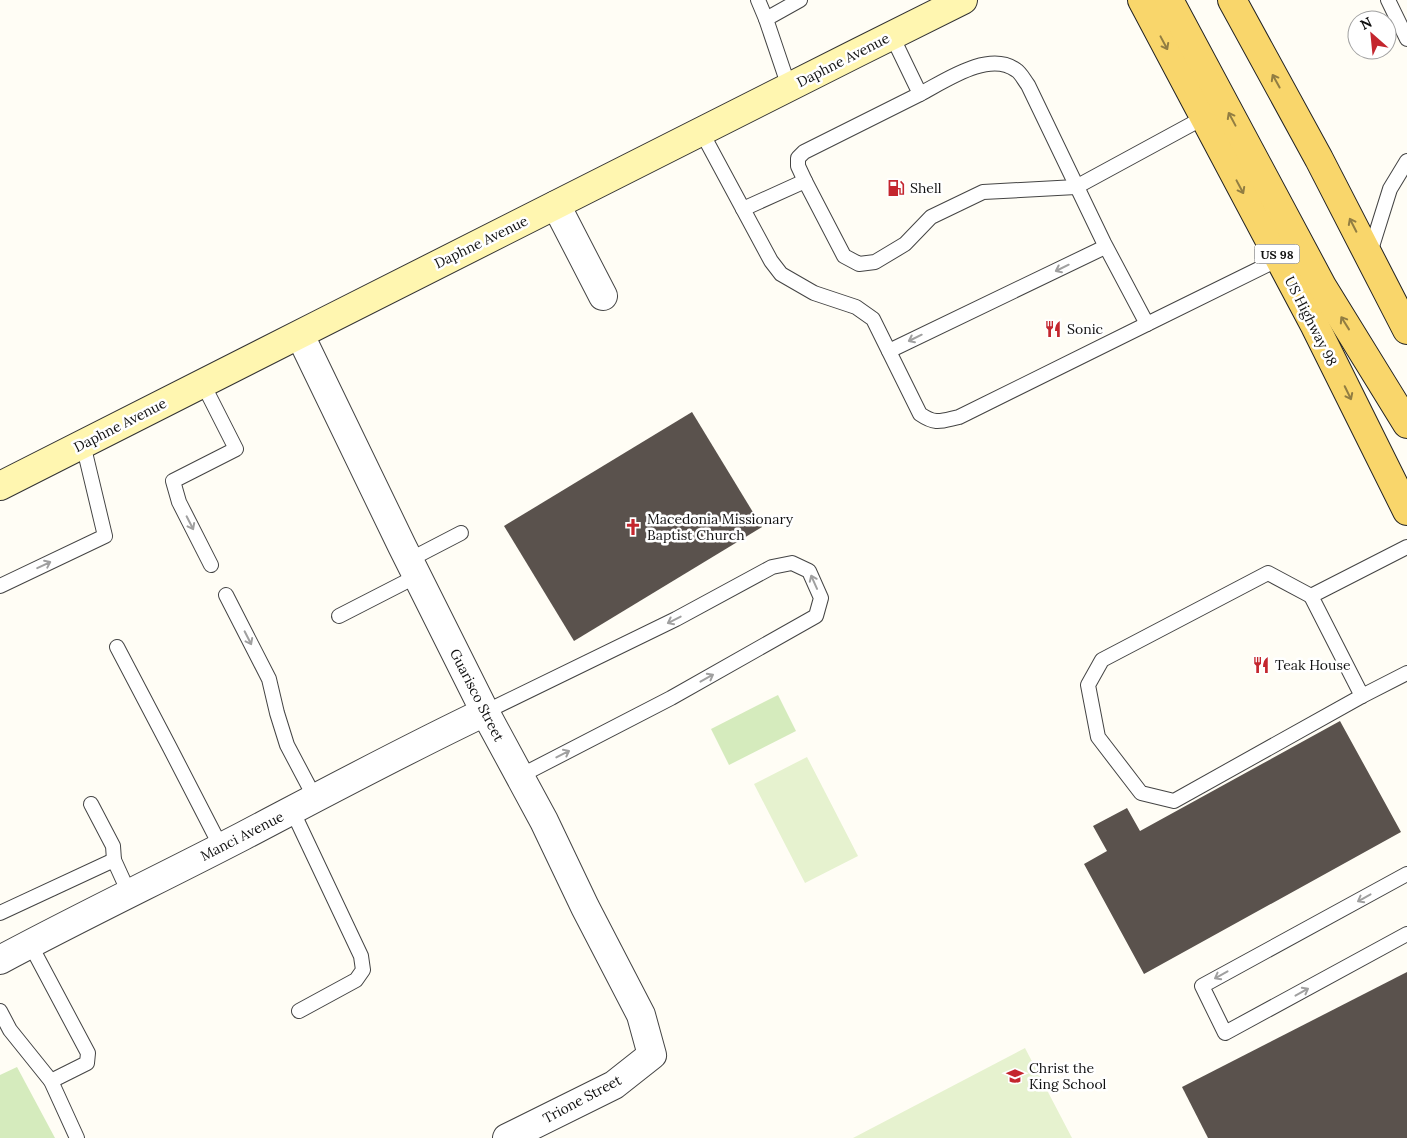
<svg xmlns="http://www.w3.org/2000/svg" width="1407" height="1138" font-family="Lora,serif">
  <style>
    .green { fill: #d5ebbd }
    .pitch { fill: #e6f2cf }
    .building { fill: #5a524d }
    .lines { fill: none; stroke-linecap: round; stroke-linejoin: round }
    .lane-casing { stroke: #444; stroke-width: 16 }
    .street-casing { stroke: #444; stroke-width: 30 }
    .secondary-casing { stroke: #333; stroke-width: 30 }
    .primary-casing { stroke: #222; stroke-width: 30 }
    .lane { stroke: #fff; stroke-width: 14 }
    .street { stroke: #fff; stroke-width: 28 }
    .secondary { stroke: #fff6b0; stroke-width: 28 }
    .primary { stroke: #f9d66b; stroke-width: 28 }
    .oneway { stroke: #917d42 }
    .oneway2 { stroke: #a0a0a0 }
    .labels { text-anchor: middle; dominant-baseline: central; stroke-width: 5; stroke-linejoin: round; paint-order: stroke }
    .shield { fill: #fff; stroke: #585858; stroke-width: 1 }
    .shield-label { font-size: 12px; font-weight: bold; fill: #111 }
    .street-label { font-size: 14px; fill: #111; stroke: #fff }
    .poi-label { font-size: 14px; fill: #111; stroke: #fff; text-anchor: start }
  </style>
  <rect width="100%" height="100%" fill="#fffdf5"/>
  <g class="green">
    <path d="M778 695 796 731 729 765 711 729Z"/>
    <path d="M17 1067 55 1138H0V1075Z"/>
  </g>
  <g class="pitch">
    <path d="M807 757 858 856 805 883 754 784Z"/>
    <path d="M1025 1048 1072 1138H853Z"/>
  </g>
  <g class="building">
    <path d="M692 412 762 527 574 641 504 526Z"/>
    <path d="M1340 721 1401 832 1144 974 1084 864 1107 851 1093 826 1127 808 1140 831Z"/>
    <path d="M1407 972V1138H1208L1182 1087Z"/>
  </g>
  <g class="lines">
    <g class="lane-casing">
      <g id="lane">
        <path d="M758 0 766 19"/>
        <path d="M1388 0 1407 39"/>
        <path d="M789 87 766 19 800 0"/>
        <path d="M920 94C945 81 989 50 1016 70 1021 73 1024 80 1028 85L1104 243 1147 324 1279 259"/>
        <path d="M701 131 743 209 805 181 798 166V158L804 152 920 94 892 36"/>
        <path d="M805 181 844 256 859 264 875 262 905 244 931 217 983 192 1076 187 1203 118"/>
        <path d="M743 209 771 261 781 274 814 293 856 307 873 319 920 414C936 425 941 421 959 417L1147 324"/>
        <path d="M1369 256 1390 189 1407 161"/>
        <path d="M889 351 1105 247"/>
        <path d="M203 384 236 449 173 481 179 502 211 565"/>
        <path d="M1407 547 1311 596 1362 696 1407 673"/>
        <path d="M409 560 461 533"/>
        <path d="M0 586 105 536 83 444"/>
        <path d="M226 595 269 679 277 713 287 745 315 798"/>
        <path d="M1311 596 1268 573 1102 660 1088 685 1098 737 1141 793 1174 801 1362 696"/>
        <path d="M339 616 417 576"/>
        <path d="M117 647 170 748 221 847"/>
        <path d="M485 712 676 619 772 567 792 563 809 571 821 598 816 616 671 698 520 776"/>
        <path d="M91 804 113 846 114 860"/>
        <path d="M292 810 361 956 363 970 356 980 299 1011"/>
        <path d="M1407 874 1202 986 1225 1033 1407 934"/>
        <path d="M0 913 114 860 129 893"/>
        <path d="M30 944 88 1053 87 1063 51 1081"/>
        <path d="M0 1011 10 1030 51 1081 77 1138"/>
      </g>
    </g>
    <g class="street-casing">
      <g id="street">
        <path d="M556 205 603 296"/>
        <path d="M300 335 402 546 485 712 544 821 585 907 641 1015 652 1055 614 1085 507 1138"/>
        <path d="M0 960C80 917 162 878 243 836 323 794 403 751 485 712"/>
      </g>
    </g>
    <g class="secondary-casing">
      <path id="secondary" d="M0 486C321 324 641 160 963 0"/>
    </g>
    <g class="primary-casing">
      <g id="primary">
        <path d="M1142 0 1315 326 1407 511"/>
        <path d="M1169 0 1322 286 1407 424"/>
        <path d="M1232 0 1319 159 1407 330"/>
      </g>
    </g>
    <use href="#lane" class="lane"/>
    <use href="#street" class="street"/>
    <use href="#secondary" class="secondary"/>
    <use href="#primary" class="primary"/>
  </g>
  <defs><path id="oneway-shaft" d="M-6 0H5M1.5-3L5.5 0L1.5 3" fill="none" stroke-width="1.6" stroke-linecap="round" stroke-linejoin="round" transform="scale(1.25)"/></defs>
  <g class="oneway">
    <use href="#oneway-shaft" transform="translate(1164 43) rotate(62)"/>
    <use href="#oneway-shaft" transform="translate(1276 81) rotate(-119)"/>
    <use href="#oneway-shaft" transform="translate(1232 119) rotate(-118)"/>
    <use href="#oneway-shaft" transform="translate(1240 187) rotate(62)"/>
    <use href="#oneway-shaft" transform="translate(1353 225) rotate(-117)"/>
    <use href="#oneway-shaft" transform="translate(1345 323) rotate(-122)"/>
    <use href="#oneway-shaft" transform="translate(1348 393) rotate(64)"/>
  </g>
  <g class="oneway2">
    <use href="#oneway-shaft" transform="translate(1062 268) rotate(154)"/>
    <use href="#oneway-shaft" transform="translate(915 338) rotate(154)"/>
    <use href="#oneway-shaft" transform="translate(190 523) rotate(63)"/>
    <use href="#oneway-shaft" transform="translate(44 565) rotate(-25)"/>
    <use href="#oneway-shaft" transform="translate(814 582) rotate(-114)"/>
    <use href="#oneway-shaft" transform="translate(674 620) rotate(153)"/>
    <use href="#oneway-shaft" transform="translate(248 638) rotate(63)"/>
    <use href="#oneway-shaft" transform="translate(707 678) rotate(-29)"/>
    <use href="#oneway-shaft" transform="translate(563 754) rotate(-27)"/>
    <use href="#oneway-shaft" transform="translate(1364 898) rotate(151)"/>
    <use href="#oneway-shaft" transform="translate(1221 975) rotate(151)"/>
    <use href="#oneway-shaft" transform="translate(1302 992) rotate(-29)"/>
  </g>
  <defs>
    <g id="fuel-bare" transform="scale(1.35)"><path d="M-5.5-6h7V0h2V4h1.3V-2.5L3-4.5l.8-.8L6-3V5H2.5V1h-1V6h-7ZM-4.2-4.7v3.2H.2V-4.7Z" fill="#c4262e" stroke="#fff" stroke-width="2.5" paint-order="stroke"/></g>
    <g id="restaurant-bare" transform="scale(1.35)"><path d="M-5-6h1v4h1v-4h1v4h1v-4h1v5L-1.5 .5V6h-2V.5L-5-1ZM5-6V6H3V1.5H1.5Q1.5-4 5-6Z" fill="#c4262e" stroke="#fff" stroke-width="2.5" paint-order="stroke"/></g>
    <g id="church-bare" transform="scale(1.35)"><path d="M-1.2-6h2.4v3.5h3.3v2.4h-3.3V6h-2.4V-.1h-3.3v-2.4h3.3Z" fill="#c4262e" stroke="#fff" stroke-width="2.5" paint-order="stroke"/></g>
    <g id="school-bare" transform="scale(1.35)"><path d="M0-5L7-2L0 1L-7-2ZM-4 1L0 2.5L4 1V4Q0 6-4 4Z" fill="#c4262e" stroke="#fff" stroke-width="2.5" paint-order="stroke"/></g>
  </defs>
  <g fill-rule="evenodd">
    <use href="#fuel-bare" x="896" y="188"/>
    <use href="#restaurant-bare" x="1053" y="329"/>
    <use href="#church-bare" x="633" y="527"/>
    <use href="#restaurant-bare" x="1261" y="665"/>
    <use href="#school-bare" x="1015" y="1076"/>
  </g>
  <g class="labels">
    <rect class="shield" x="1254.5" y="244.5" width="45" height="19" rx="4"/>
    <g class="shield-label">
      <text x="1277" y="254">US 98</text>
    </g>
    <g class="street-label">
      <text transform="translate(843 60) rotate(-27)">Daphne Avenue</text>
      <text transform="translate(481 242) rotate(-26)">Daphne Avenue</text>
      <text transform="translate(1311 321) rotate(63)">US Highway 98</text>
      <text transform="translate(120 425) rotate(-27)">Daphne Avenue</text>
      <text transform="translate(477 695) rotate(63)">Guarisco Street</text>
      <text transform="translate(242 836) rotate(-27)">Manci Avenue</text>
      <text transform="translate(582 1099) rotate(-28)">Trione Street</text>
    </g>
    <g class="poi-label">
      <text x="910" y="188">Shell</text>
      <text x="1067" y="329">Sonic</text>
      <text x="647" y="519">Macedonia Missionary<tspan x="647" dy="16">Baptist Church</tspan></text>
      <text x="1275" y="665">Teak House</text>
      <text x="1029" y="1068">Christ the<tspan x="1029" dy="16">King School</tspan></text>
    </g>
  </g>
  <g transform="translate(1372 35) rotate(333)"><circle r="24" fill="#ffffff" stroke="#a0a0a0"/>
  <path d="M0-4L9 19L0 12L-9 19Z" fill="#c4262e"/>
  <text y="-8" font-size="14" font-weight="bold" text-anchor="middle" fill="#111111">N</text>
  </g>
</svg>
